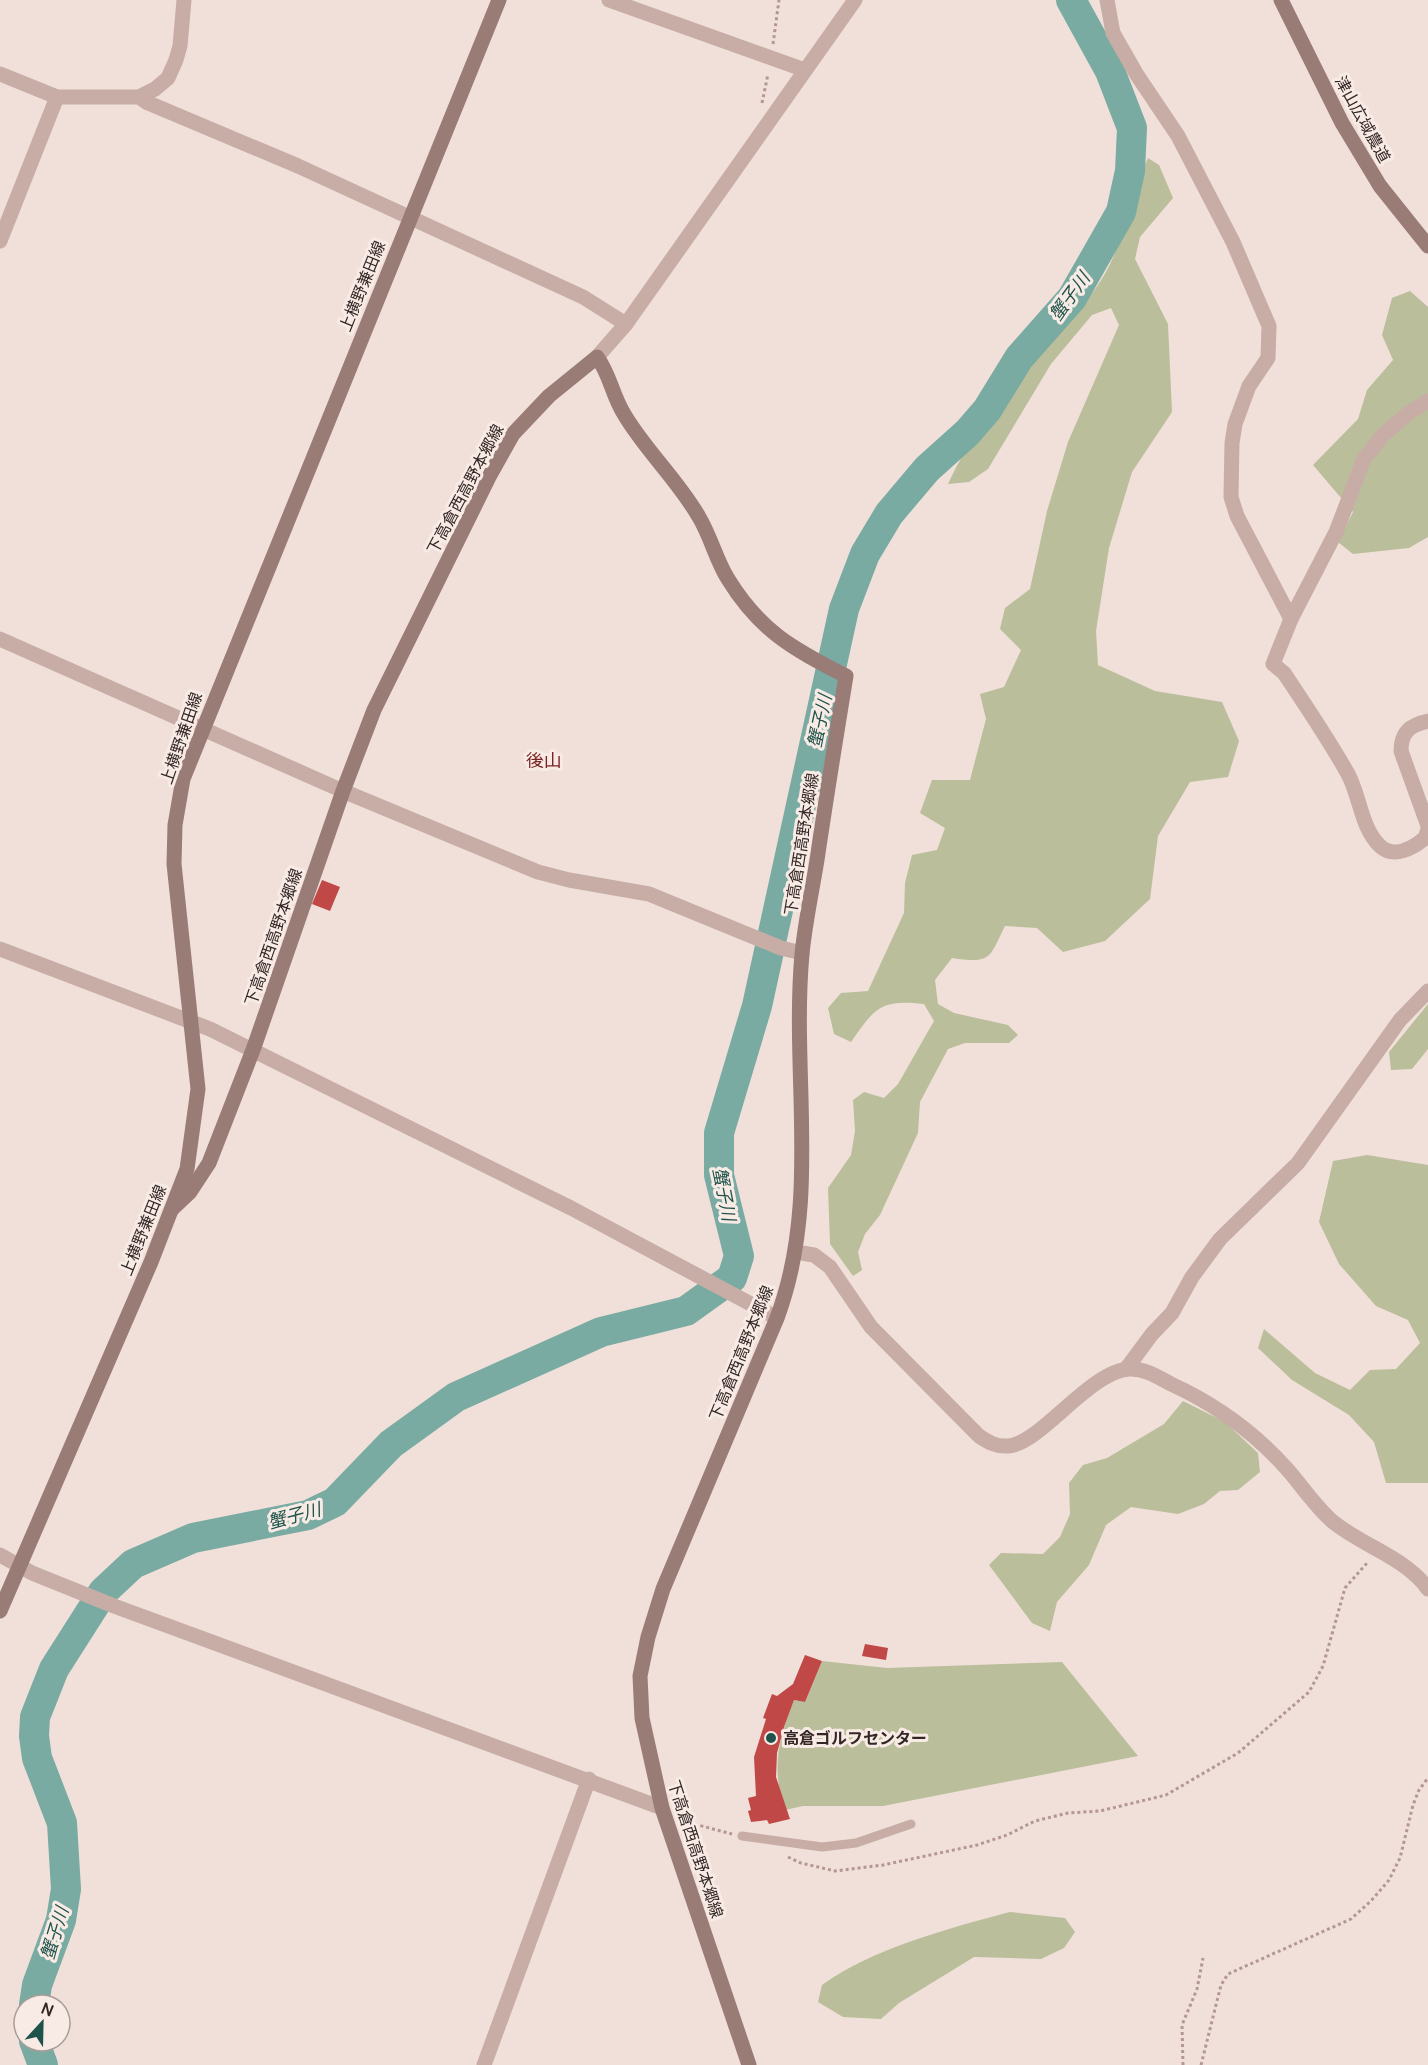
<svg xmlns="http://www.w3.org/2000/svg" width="1428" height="2065" font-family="Manrope,'Noto Sans JP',sans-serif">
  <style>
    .green { fill: #babe9a }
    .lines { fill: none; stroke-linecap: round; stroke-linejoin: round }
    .river { stroke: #79aba2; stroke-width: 30 }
    .building { fill: #c04847 }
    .path { stroke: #b39790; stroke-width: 3; stroke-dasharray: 3 3; stroke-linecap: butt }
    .lane { stroke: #c7ada6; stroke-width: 9 }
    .street { stroke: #c7ada6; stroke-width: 15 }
    .secondary { stroke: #9a7c77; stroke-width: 15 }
    .poi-dot { fill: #1e524a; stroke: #f8ebe5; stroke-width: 2 }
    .labels { text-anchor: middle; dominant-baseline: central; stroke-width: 6; stroke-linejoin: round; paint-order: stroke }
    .street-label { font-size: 16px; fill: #332726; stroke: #f8ebe5 }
    .poi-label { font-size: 16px; font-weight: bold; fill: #332726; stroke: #f8ebe5; text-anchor: start }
    .water-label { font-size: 18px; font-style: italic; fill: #1e524a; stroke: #f8ebe5 }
    .neighbourhood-label { font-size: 18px; fill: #7e2424; stroke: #f8ebe5 }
  </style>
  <rect width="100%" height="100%" fill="#f0e0d9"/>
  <g class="green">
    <path d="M1148 158 1159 165 1173 198 1140 237 1135 259 1168 324 1172 412 1132 472 1109 548 1096 631 1098 665 1155 691 1222 702 1239 741 1228 777 1190 782 1158 836 1150 899 1105 941 1063 952 1037 928 1005 926C989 958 992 964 952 958L935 980 938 1004 954 1013 1008 1025 1018 1035 1009 1043H965L948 1049 920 1102 918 1133 880 1215 865 1234 858 1252 862 1270 853 1276 830 1244 828 1188 851 1155 855 1131 853 1100 864 1092 884 1098 898 1084 934 1021 924 1004C880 999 875 1008 851 1042L834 1034 828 1008 841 993 868 991 904 913 905 883 912 855 937 850 945 828 920 813 932 780H970L986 719 980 694 1004 687 1021 650 1000 629 1005 608 1030 589 1047 511 1068 442 1119 325 1111 308 1092 315 1051 364 988 469 969 482 948 484C982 408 1046 355 1095 289 1122 254 1130 198 1148 158Z"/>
    <path d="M1410 291 1428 307V537L1409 548 1353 554 1338 542 1353 512 1313 465 1358 419 1367 390 1393 360 1382 335 1392 298Z"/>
    <path d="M1428 1004V1049L1412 1069 1391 1070 1389 1052Z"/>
    <path d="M1367 1155 1428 1165V1483H1386L1374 1442 1349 1415 1292 1380 1258 1348 1264 1329 1315 1373 1350 1390 1370 1370 1396 1369 1420 1343 1408 1320 1376 1306 1339 1264 1319 1222 1333 1161Z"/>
    <path d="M1183 1401 1225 1422 1258 1453 1260 1472 1238 1490 1220 1491 1204 1504 1178 1514 1131 1507 1106 1525 1089 1565 1057 1602 1050 1631 1032 1623 989 1565 1001 1553 1043 1554 1060 1537 1070 1514 1069 1483 1083 1465 1107 1458 1164 1424Z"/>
    <path d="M822 1661 887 1668 1062 1662 1138 1756 883 1806H803L785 1810C771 1768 778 1740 794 1700L805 1702Z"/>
    <path d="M1010 1912 1065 1918 1075 1932 1064 1948 1041 1959 974 1957 899 2003 881 2019 843 2017 818 2002 822 1985C871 1949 950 1928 1010 1912Z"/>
  </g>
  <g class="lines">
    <g class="river">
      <path d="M34 2005 37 1985 61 1920 66 1889 62 1823 37 1758 34 1736 35 1717 54 1669 103 1592 133 1564 193 1538 308 1515 335 1502 391 1444 456 1397 601 1332 686 1311 732 1278 739 1256 719 1175V1133L757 1006 844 609 865 554 889 514 927 469 967 433 987 410 1019 358 1072 298 1121 212 1130 171 1132 128 1110 71 1071 0"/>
      <path d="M34 2041 43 2065"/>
    </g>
  </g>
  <g class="building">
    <path d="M322 880 340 887 330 911 312 904Z"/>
    <path d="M865 1644 888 1648 886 1660 862 1656Z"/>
    <path d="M805 1655 822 1661 805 1702 794 1700 784 1727 777 1753 776 1777 790 1819 769 1824 767 1820 751 1822 748 1811 751 1810 748 1798 756 1796 754 1757 766 1719 763 1718 772 1694 777 1696 793 1684Z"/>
  </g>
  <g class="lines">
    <g class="path">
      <path d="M773 44 779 0"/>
      <path d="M762 103 768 74"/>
      <path d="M683 1821 732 1834"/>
      <path d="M788 1857 801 1863 835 1871 883 1865 977 1845 1007 1835 1035 1821 1068 1813 1100 1811 1166 1795 1238 1753 1309 1692 1323 1666 1345 1588 1368 1562"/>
      <path d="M1183 2065 1182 2025 1197 1989 1203 1958"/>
      <path d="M1201 2065 1221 1985 1228 1974 1351 1919 1371 1901 1389 1880 1400 1858 1413 1805 1419 1790 1428 1778"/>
    </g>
    <path class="lane" d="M742 1836 822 1847 856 1843 911 1824"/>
    <g class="street">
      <path d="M609 0 805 70"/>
      <path d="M1107 0 1113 33 1137 75 1178 136 1233 242 1269 326 1268 358 1249 386 1235 424 1232 443 1231 497 1237 516 1291 619"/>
      <path d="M0 74 57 97H139L155 89 168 78 176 60 180 46 184 0"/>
      <path d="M139 97 146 102 298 166 583 297 626 324"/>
      <path d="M0 241 57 97"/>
      <path d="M597 357 626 324 855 0"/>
      <path d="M1428 401 1410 412 1383 435 1364 459 1336 532 1291 619 1273 664 1284 673C1306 706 1329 740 1348 774 1360 796 1361 828 1380 846 1394 859 1413 848 1425 838L1428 829"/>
      <path d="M0 639 343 791 538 872 569 880 649 894 781 948 802 953"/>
      <path d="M1428 721C1410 725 1401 732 1401 751L1428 826"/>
      <path d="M0 949 210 1029 571 1208 777 1318"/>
      <path d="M796 1252 814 1255 830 1267 871 1327 979 1436C988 1442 996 1447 1008 1446 1039 1445 1090 1371 1129 1369 1144 1368 1158 1377 1171 1384 1217 1405 1254 1432 1287 1469 1302 1486 1315 1506 1332 1521 1362 1546 1405 1557 1428 1589"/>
      <path d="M1126 1369 1152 1334 1172 1313 1192 1277 1220 1239 1298 1163 1400 1020 1428 991"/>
      <path d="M0 1555 32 1573 114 1606 662 1808"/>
      <path d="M484 2065 589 1779"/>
    </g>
    <g class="secondary">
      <path d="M1281 0 1342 123 1380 186 1428 246"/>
      <path d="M172 1209 190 1192 209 1163 253 1050 343 791 374 710 490 475 513 434 549 396 597 357C610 374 612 395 624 414 645 450 678 480 699 517 711 537 716 560 728 579 760 631 793 649 846 676 836 737 826 799 817 860 812 891 805 923 802 954 791 1076 821 1201 777 1318L663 1589 648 1637 640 1676 642 1718 662 1808 749 2065"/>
      <path d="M0 1611 151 1262 187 1169 198 1089 174 864 175 825 183 779 499 0"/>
    </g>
  </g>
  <circle class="poi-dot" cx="771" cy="1738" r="6"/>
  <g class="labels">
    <g class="street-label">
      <text transform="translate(1363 119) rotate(61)">津山広域農道</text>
      <text transform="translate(362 286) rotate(-68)">上横野兼田線</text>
      <text transform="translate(465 489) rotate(-62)">下高倉西高野本郷線</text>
      <text transform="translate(181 738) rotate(-71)">上横野兼田線</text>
      <text transform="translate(801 844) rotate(-81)">下高倉西高野本郷線</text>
      <text transform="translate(273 937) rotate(-71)">下高倉西高野本郷線</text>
      <text transform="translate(143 1230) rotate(-68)">上横野兼田線</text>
      <text transform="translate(741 1353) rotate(-68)">下高倉西高野本郷線</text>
      <text transform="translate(696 1849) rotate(72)">下高倉西高野本郷線</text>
    </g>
    <g class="poi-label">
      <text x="783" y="1738">高倉ゴルフセンター</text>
    </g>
    <g class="water-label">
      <text transform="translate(1069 296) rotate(-54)">蟹子川</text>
      <text transform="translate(819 721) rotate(-78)">蟹子川</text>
      <text transform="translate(725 1194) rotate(79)">蟹子川</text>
      <text transform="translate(294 1515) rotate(-15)">蟹子川</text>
      <text transform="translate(54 1933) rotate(-73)">蟹子川</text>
    </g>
    <g class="neighbourhood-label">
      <text x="544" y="760">後山</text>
    </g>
  </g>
  <g transform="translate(42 2023) rotate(22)"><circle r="28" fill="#f8ebe5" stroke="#a99d99" stroke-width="1.5"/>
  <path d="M0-4.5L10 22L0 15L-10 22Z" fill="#1e524a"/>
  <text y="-9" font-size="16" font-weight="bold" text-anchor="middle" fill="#332726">N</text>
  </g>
</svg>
